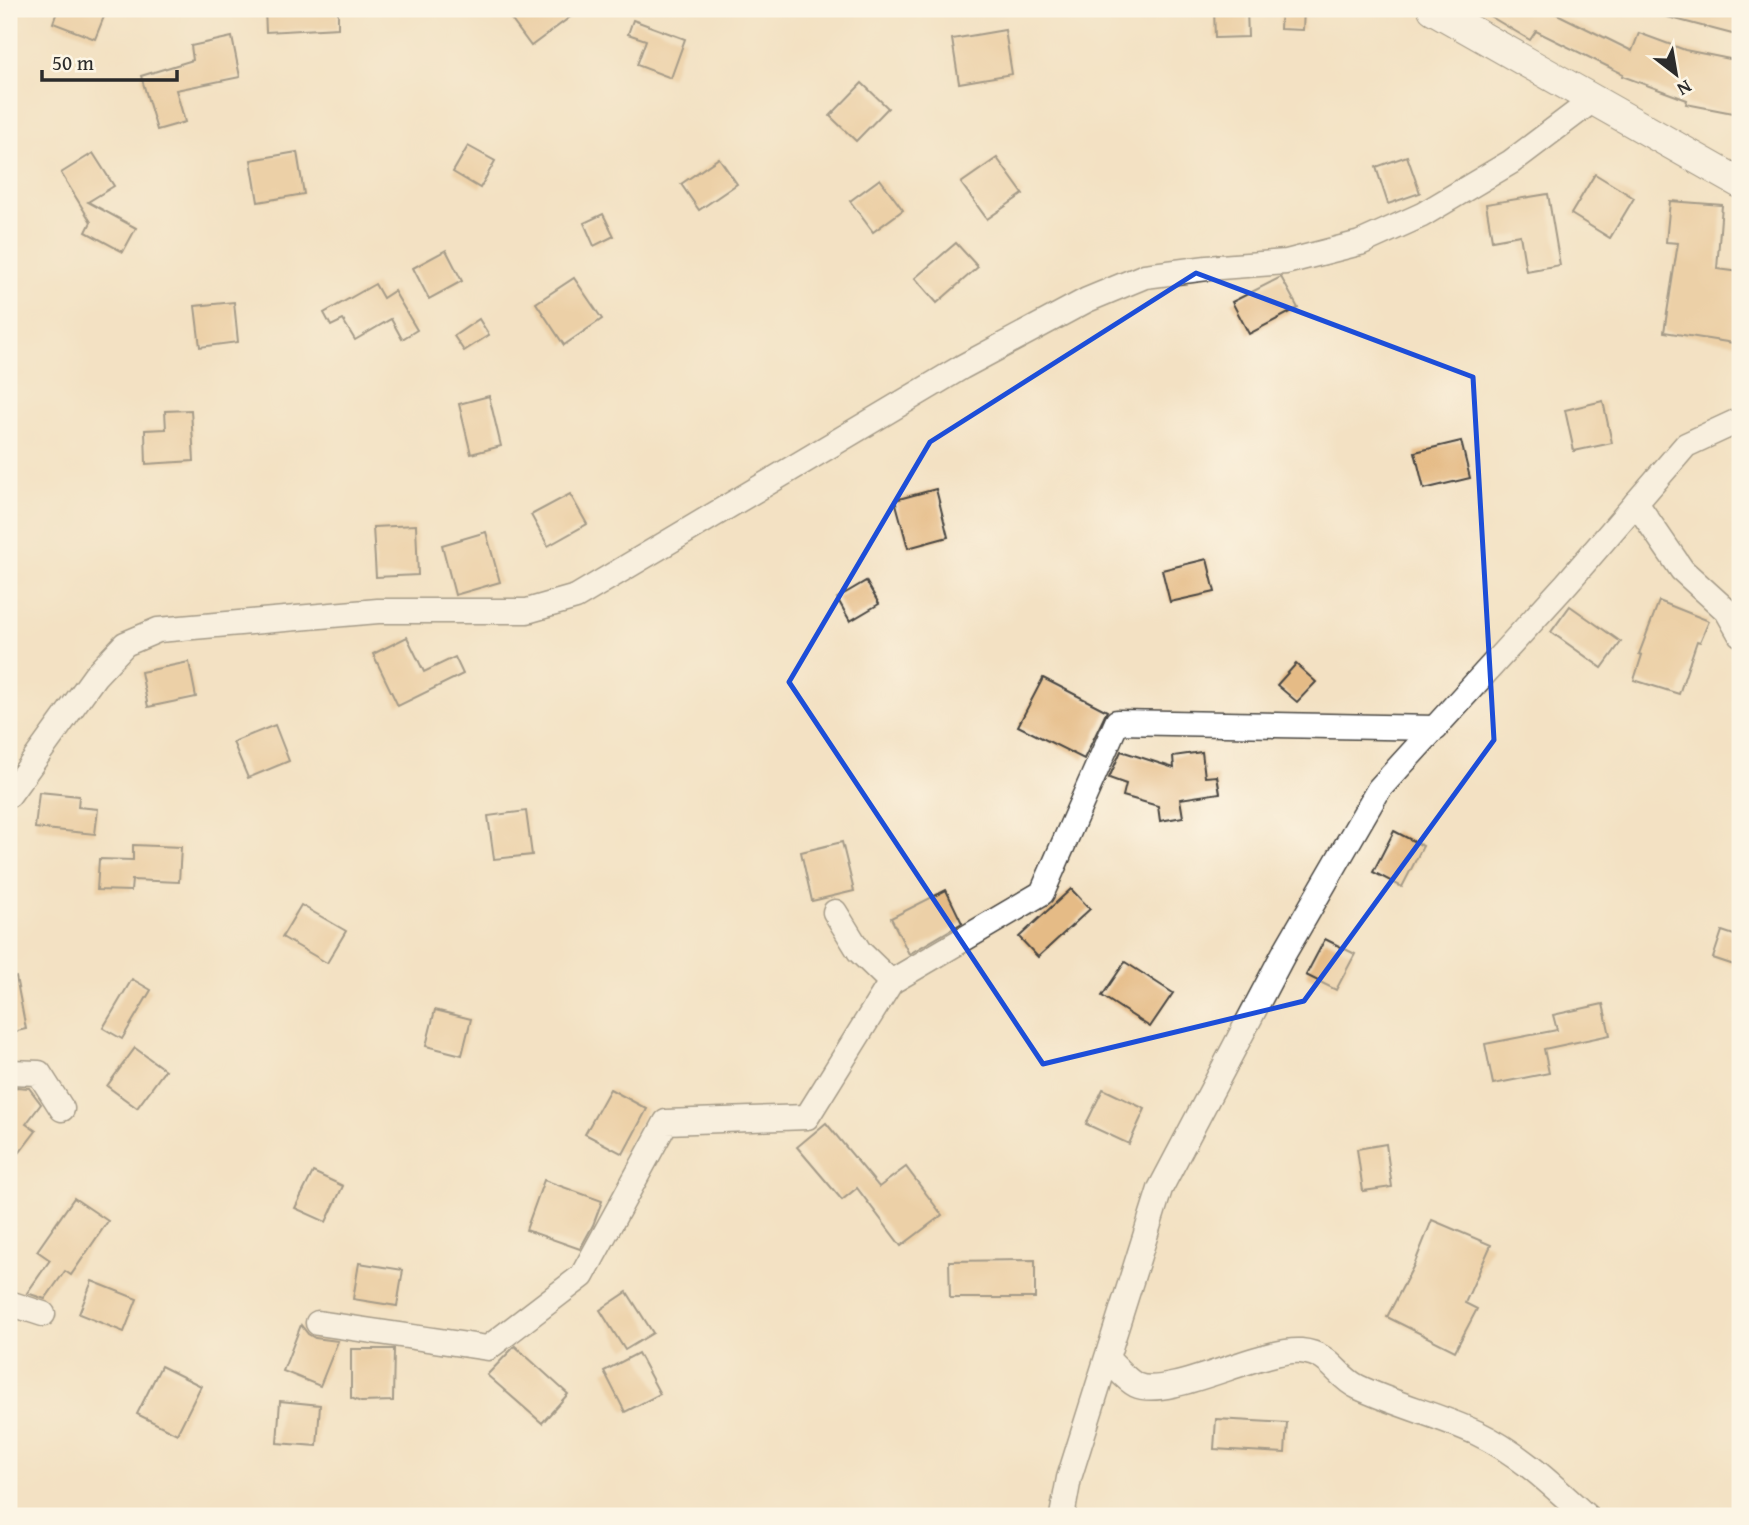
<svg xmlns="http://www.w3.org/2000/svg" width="1749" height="1525" font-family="'Gentium Book Plus',serif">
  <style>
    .building { fill: #e5bb86 }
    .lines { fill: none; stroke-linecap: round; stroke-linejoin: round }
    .minor-casing { stroke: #494642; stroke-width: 27 }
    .major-casing { stroke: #494642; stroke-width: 32 }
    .minor { stroke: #fff; stroke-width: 24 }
    .major { stroke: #fff; stroke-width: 30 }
    .marked { fill: none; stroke: #1d4ed8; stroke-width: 5; stroke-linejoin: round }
  </style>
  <rect width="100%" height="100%" fill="#fcf5e5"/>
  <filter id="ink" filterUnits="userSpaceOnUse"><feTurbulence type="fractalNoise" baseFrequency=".0143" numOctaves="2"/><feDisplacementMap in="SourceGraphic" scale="14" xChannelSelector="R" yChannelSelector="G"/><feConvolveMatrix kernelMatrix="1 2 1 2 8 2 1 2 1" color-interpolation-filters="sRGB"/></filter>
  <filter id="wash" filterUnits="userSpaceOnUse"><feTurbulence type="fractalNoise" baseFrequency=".00686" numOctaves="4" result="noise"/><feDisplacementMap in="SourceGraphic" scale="28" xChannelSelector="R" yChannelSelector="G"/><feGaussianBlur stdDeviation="1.57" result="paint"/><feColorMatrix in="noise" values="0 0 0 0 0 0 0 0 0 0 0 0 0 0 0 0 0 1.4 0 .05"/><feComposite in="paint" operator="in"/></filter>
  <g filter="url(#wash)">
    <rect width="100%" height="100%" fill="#f3e1c3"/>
    <g id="blocks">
      <g class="building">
        <path d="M58 9H107L95 39 53 23Z"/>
        <path d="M265 9H338V28L266 32Z"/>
        <path d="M525 9H581L531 46 511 19Z"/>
        <path d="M1214 9H1247L1248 37 1215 38Z"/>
        <path d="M1281 9H1304L1303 30 1280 29Z"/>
        <path d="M1478 9H1547L1632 51 1639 33 1685 50 1740 61V80L1733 113 1686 104 1687 100 1622 76 1623 74 1536 31 1530 40Z"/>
        <path d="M1656 9H1740V21L1736 35 1656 14Z"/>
        <path d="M633 20 685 39 671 78 637 65 646 40 628 34Z"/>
        <path d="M1005 30 1012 74 959 83 952 39Z"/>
        <path d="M232 37 240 77 176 90 185 122 157 130 141 76 193 60 191 46Z"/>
        <path d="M862 83 888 108 856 141 830 116Z"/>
        <path d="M468 146 495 161 480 188 453 172Z"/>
        <path d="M297 152 304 194 258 202 251 160Z"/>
        <path d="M93 153 114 186 88 202 136 228 123 252 86 232 91 222 61 173Z"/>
        <path d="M1407 156 1420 193 1388 204 1376 167Z"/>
        <path d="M719 158 737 184 699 210 681 184Z"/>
        <path d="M997 158 1023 194 987 219 961 183Z"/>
        <path d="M1595 174 1634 198 1610 238 1571 214Z"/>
        <path d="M880 179 903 210 873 232 850 201Z"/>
        <path d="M1548 194 1560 265 1526 271 1520 235 1492 240 1486 204Z"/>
        <path d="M1670 201 1722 205 1717 269 1740 272V344L1664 332 1678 243 1666 242Z"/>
        <path d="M603 214 614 236 594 246 584 223Z"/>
        <path d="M956 243 978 267 937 303 915 278Z"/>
        <path d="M446 250 462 281 429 299 413 268Z"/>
        <path d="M1281 277 1298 308 1249 334 1232 302Z"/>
        <path d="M574 278 602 319 564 345 536 303Z"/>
        <path d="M375 284 383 298 394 291 417 330 402 339 391 319 355 340 343 320 331 326 324 313Z"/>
        <path d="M234 302 238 342 200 347 195 306Z"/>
        <path d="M479 319 489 335 464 351 454 336Z"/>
        <path d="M489 396 501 446 471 454 459 404Z"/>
        <path d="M1603 401 1612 443 1574 451 1565 410Z"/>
        <path d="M191 410 194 461 146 464 145 430 166 429 165 411Z"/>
        <path d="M1461 441 1470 478 1424 489 1415 452Z"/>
        <path d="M936 489 948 537 908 548 895 500Z"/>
        <path d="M570 494 587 524 548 546 531 515Z"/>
        <path d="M416 525 418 575 376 577 373 527Z"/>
        <path d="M486 532 500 582 455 595 442 545Z"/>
        <path d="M1207 559 1215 592 1170 602 1162 570Z"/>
        <path d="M866 581 879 604 850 621 837 598Z"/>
        <path d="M1659 601 1709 621 1700 642 1697 641 1679 694 1634 680 1642 655 1639 654Z"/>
        <path d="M1570 606 1621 642 1602 668 1551 632Z"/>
        <path d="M407 637 424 672 455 657 463 674 398 706 373 654Z"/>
        <path d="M189 662 196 697 148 707 141 672Z"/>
        <path d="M1296 664 1316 682 1297 702 1277 685Z"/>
        <path d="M1043 678 1107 711 1084 759 1018 726Z"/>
        <path d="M275 725 289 761 248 778 233 742Z"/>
        <path d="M1121 751 1174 768 1173 756 1202 752 1205 777 1217 776 1220 793 1180 799 1183 817 1160 821 1158 806 1123 796 1126 784 1109 778Z"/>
        <path d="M39 792 79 796 78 807 98 809 95 834 35 828Z"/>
        <path d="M526 811 532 855 494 859 488 816Z"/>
        <path d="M1394 831 1423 846 1402 887 1373 872Z"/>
        <path d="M842 842 854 891 812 901 801 852Z"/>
        <path d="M133 845 181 847 179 882 132 880 131 891 97 890 99 859 133 860Z"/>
        <path d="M1071 889 1090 909 1038 957 1019 937Z"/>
        <path d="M946 890 962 923 909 954 891 918Z"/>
        <path d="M301 905 346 931 327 963 282 937Z"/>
        <path d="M1722 931 1740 937V967L1713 958Z"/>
        <path d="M1325 939 1355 954 1336 990 1306 975Z"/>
        <path d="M1125 962 1173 993 1150 1027 1102 996Z"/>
        <path d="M16 977 26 1029 9 1033V978Z"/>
        <path d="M132 979 151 990 122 1039 103 1028Z"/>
        <path d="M1603 1004 1610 1035 1544 1049 1549 1073 1493 1084 1485 1044 1557 1030 1553 1015Z"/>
        <path d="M435 1010 471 1019 462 1055 426 1046Z"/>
        <path d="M135 1048 165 1070 137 1108 107 1086Z"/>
        <path d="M16 1087 29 1088 41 1104 26 1124 36 1131 20 1152 9 1144V1097Z"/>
        <path d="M610 1089 647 1109 623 1154 585 1134Z"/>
        <path d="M1103 1089 1145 1109 1129 1144 1086 1124Z"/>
        <path d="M826 1123 879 1187 906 1167 942 1215 901 1246 857 1188 842 1200 797 1147Z"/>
        <path d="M1386 1144 1392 1187 1363 1191 1357 1149Z"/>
        <path d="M313 1172 343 1186 326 1222 295 1208Z"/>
        <path d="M544 1180 602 1201 593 1225 580 1249 526 1230Z"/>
        <path d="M74 1198 108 1221 71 1275 65 1271 45 1299 27 1293 50 1260 37 1251Z"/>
        <path d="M1432 1220 1491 1245 1465 1303 1477 1309 1455 1351 1387 1317 1414 1265Z"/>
        <path d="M1035 1260V1298H950L949 1261Z"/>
        <path d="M359 1263 403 1270 397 1306 353 1299Z"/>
        <path d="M92 1281 137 1299 124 1332 79 1314Z"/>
        <path d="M627 1292 653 1333 625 1350 600 1310Z"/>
        <path d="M301 1325 308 1334 315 1338 338 1341 320 1386 283 1371Z"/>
        <path d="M515 1346 568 1394 542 1423 487 1375Z"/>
        <path d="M351 1349H394L393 1401 361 1402 351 1398Z"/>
        <path d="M638 1353 660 1394 625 1412 604 1371Z"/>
        <path d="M161 1366 201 1386 177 1434 137 1414Z"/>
        <path d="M280 1401 320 1405 317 1446 277 1443Z"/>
        <path d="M1216 1419 1287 1423 1285 1453 1214 1449Z"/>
      </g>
    </g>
  </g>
  <g filter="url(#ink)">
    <use href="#blocks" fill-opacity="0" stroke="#494642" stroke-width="2"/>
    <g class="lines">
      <g class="minor-casing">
        <g id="minor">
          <path d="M1636 503 1682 570 1727 611 1740 634"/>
          <path d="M9 795 95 676 125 644 158 630 378 611H527L576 597 962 367 1087 300 1145 276 1207 268 1286 262 1360 243 1422 215 1511 162 1593 100"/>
          <path d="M835 912 859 951 891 982"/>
          <path d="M9 1072 39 1073 62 1109"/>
          <path d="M9 1303 43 1314"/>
          <path d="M318 1323 488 1348 582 1276 666 1122 807 1117 891 982 1042 893 1117 722 1436 728"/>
          <path d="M1108 1360C1117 1368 1126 1380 1136 1385 1167 1400 1262 1348 1301 1351 1332 1354 1335 1376 1358 1387 1396 1405 1438 1415 1477 1433 1519 1453 1552 1485 1586 1516"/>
          <path d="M1062 1516 1069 1478 1160 1189 1283 955 1379 789 1567 583 1686 445 1740 420"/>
        </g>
      </g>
      <g class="major-casing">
        <path id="major" d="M1433 9 1740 183"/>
      </g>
      <use href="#minor" class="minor"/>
      <use href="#major" class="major"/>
    </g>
  </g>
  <path d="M0 0H1749V1525H0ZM1196 273 1473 377 1494 740 1304 1001 1043 1064 789 682 930 442Z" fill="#f3e1c3" fill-opacity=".55" fill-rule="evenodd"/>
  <path class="marked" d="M1196 273 1473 377 1494 740 1304 1001 1043 1064 789 682 930 442Z"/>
  <rect width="1749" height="1525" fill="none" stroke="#fcf5e5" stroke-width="35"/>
  <g transform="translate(1676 74) rotate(149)" stroke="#fcf5e5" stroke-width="5" paint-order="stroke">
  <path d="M0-5L12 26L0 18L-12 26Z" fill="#2b2b2b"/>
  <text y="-10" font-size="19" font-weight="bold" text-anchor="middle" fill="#2b2b2b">N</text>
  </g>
  <path d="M42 70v10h135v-10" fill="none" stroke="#2b2b2b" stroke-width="3.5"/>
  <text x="52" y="70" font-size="21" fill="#2b2b2b" stroke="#fcf5e5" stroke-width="5" paint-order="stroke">50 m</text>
</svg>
